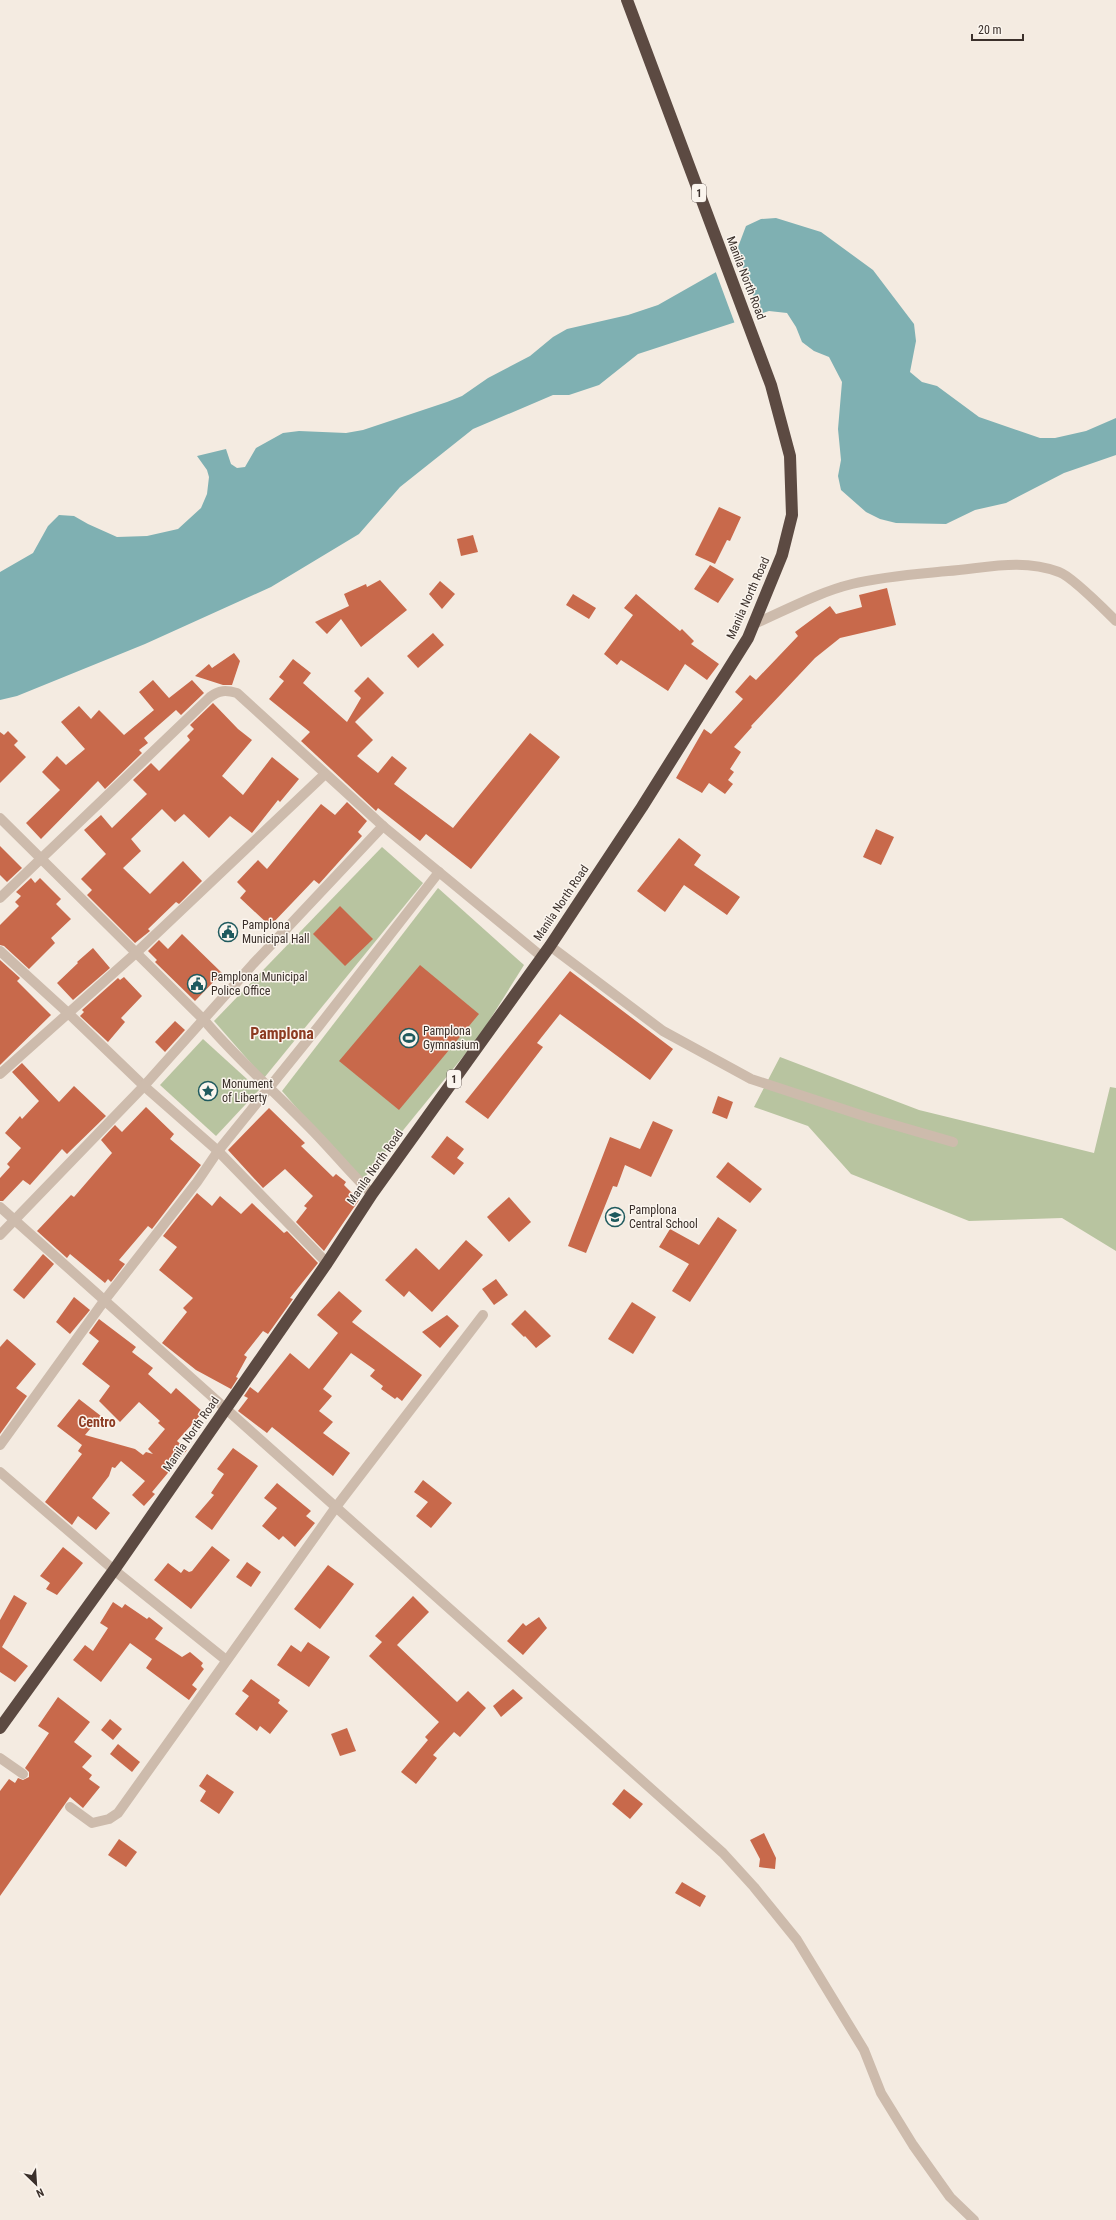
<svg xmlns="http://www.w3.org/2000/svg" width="1116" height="2220" font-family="'Roboto Condensed',sans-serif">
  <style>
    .green { fill: #b8c4a0 }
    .water { fill: #7fb0b2 }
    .pier { fill: #f4ebe1 }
    .building { fill: #c8694b }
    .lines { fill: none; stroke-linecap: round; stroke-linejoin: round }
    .lane { stroke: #cdbbac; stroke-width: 10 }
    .street { stroke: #cdbbac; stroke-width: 10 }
    .highway { stroke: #5c4a42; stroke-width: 12 }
    .labels { text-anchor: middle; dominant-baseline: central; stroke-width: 3; stroke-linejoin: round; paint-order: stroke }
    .shield { fill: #fbf5ee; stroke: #756b66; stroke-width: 1 }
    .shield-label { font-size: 11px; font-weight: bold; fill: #3b302b }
    .street-label { font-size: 12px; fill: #3b302b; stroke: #fbf5ee }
    .poi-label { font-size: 12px; fill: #3b302b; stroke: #fbf5ee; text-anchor: start }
    .quarter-label { font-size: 14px; font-weight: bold; fill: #8c3b22; stroke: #fbf5ee }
    .district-label { font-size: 16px; font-weight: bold; fill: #8c3b22; stroke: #fbf5ee }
  </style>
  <rect width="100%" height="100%" fill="#f4ebe1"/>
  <g class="green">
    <path d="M382 847 423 883 264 1078 214 1021Z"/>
    <path d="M438 888 524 965 479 1037 361 1182 282 1091Z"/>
    <path d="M203 1039 259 1090 216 1136 160 1085Z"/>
    <path d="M780 1057 919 1110 1094 1153 1110 1087 1116 1088V1251L1062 1218 969 1221 851 1174 808 1126 754 1107Z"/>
  </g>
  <path class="water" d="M776 218 821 232 873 270 914 324 916 341 910 372 922 382 937 386 979 417 1040 438H1055L1086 431 1116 418V455L1064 473 1006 503 975 510 946 524 896 523 880 519 866 512 841 490 838 476 841 460 838 429 842 382 829 357 814 351 802 342 796 327 787 313 769 311 638 354 599 385 569 395H553L473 429 400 487 359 534 271 587 145 644 17 696 0 700V572L33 553 48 526 59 515 74 516 88 524 117 537 147 536 178 529 201 508 207 494 209 477 207 470 197 456 226 449 231 464 237 468 245 467 256 448 283 433 299 431 346 433 363 430 447 402 462 396 488 378 530 356 553 337 567 329 628 315 658 305 732 263 746 226 761 219Z"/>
  <path class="pier" d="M736 249 761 316 735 324 715 270 731 261Z"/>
  <g class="building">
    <path d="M719 507 741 517 730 541 727 540 715 564 695 555Z"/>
    <path d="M473 535 478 552 461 556 457 539Z"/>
    <path d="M710 565 734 579 718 603 694 589Z"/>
    <path d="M380 580 407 610 361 647 341 619 327 634 315 622 349 606 344 594 366 584 367 587Z"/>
    <path d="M440 581 455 594 442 609 429 594Z"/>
    <path d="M887 588 896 625 840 638 815 658 751 726 752 727 734 747 741 752 730 769 734 772 728 780 733 784 725 794 709 783 702 793 676 778 704 729 711 734 743 699 735 692 750 675 756 680 798 636 795 632 830 606 836 614 862 607 859 595Z"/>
    <path d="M573 594 596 608 589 619 566 605Z"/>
    <path d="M636 594 680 631 682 629 694 641 691 644 719 664 707 680 685 664 668 691 621 660 617 665 604 654 633 615 624 608Z"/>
    <path d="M433 633 444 645 418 668 407 656Z"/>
    <path d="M234 653 240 661 232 685H223L195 676 209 664 212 668Z"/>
    <path d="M293 659 311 673 303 683 347 722 361 698 354 691 368 677 384 693 355 722 373 740 357 756 378 773 392 756 407 768 394 784 453 828 530 733 560 757 471 869 426 834 420 841 378 808 376 811 301 741 310 732 269 699 284 681 279 677Z"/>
    <path d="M153 680 169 698 192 680 204 693 181 715 176 710 144 738 148 743 139 750 142 753 105 789 98 781 41 839 26 823 60 790 42 772 57 756 66 765 85 749 61 722 79 706 91 719 99 710 124 735 154 710 139 692Z"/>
    <path d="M213 703 238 729 252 740 222 776 243 795 272 757 299 779 280 802 278 800 252 833 230 816 209 838 184 814 175 822 162 809 131 839 141 851 123 868 150 894 183 861 202 881 179 904 176 902 148 929 150 931 135 943 87 895 92 890 81 879 106 854 84 830 101 815 112 828 147 794 133 780 151 763 159 771 190 740 187 736 194 729 190 725Z"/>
    <path d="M8 731 18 741 14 745 26 757 0 783V732L4 735Z"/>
    <path d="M347 802 367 821 358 832 362 836 319 884 314 880 270 926 240 898 246 891 237 882 258 860 267 869 321 804 335 815Z"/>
    <path d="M876 829 894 837 881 865 863 857Z"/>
    <path d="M679 838 701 855 694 865 740 897 727 915 684 885 665 912 637 891Z"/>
    <path d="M0 846 22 868 7 882 0 875Z"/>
    <path d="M31 878 35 883 40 878 61 899 56 904 71 919 51 938 55 943 29 969 4 946 0 945V925L19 906 15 902 21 896 16 892Z"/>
    <path d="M340 906 373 939 345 966 313 934Z"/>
    <path d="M182 934 222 973 195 1001 155 962 157 960 148 951 159 940 168 949Z"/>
    <path d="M93 948 110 968 73 1000 57 983 78 963 77 962Z"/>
    <path d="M0 960 20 978 17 981 51 1015 0 1065Z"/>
    <path d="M420 965 479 1014 399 1110 339 1061Z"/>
    <path d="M570 971 673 1049 650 1080 560 1014 537 1043 543 1047 488 1119 465 1102Z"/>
    <path d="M124 977 142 996 121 1018 125 1022 108 1042 80 1016 84 1012 82 1010 118 978 120 980Z"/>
    <path d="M175 1021 185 1030 165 1052 155 1042Z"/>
    <path d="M22 1063 59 1102 74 1086 106 1116 67 1154 62 1149 30 1185 23 1180 3 1201H0V1178L10 1167 7 1164 21 1148 5 1133 20 1116 22 1119 39 1101 12 1072Z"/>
    <path d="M718 1096 733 1102 727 1119 712 1113Z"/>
    <path d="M146 1107 174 1134 170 1139 201 1165 152 1229 148 1226 119 1260 125 1264 111 1282 108 1279 105 1283 70 1254 67 1258 37 1231 71 1195 74 1197 112 1153 101 1140 115 1125 122 1132Z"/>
    <path d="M269 1108 305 1143 301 1146 333 1177 336 1174 346 1182 344 1185 359 1200 324 1251 296 1222 307 1208 304 1206 313 1196 285 1169 263 1188 228 1150Z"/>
    <path d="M653 1121 673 1130 651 1177 625 1165 617 1187 613 1186 586 1253 568 1246 610 1137 640 1149Z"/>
    <path d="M447 1136 464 1149 457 1158 464 1163 454 1175 431 1157Z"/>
    <path d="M728 1162 762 1189 750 1203 716 1177Z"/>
    <path d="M197 1193 212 1206 220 1196 241 1214 252 1203 284 1233 287 1231 318 1263 290 1298 293 1299 268 1334 263 1331 244 1355 247 1357 236 1377 238 1378 231 1389 196 1370 162 1343 187 1312 183 1308 193 1298 159 1270 177 1247 163 1236Z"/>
    <path d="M509 1197 531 1222 509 1242 487 1217Z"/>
    <path d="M718 1217 737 1230 690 1302 672 1291 689 1264 659 1247 670 1229 699 1245Z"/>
    <path d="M466 1240 483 1255 432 1312 409 1291 404 1297 385 1280 416 1248 439 1270Z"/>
    <path d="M43 1254 54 1264 24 1299 13 1290Z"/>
    <path d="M496 1279 508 1295 494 1305 482 1289Z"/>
    <path d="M339 1291 362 1311 352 1322 422 1375 402 1401 397 1397 395 1399 381 1389 383 1386 370 1376 375 1370 351 1353 323 1389 332 1396 319 1411 333 1422 323 1433 350 1453 333 1476 272 1427 267 1433 238 1411 248 1398 244 1396 250 1387 258 1393 290 1353 309 1369 338 1333 317 1315Z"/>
    <path d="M74 1297 90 1310 70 1334 56 1322Z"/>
    <path d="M632 1302 656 1317 633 1354 608 1339Z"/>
    <path d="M525 1310 551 1336 536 1348 525 1336 524 1337 511 1324Z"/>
    <path d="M447 1315 459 1326 440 1348 422 1332Z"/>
    <path d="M99 1319 136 1347 132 1352 153 1368 148 1374 171 1394 176 1388 203 1412 177 1441 187 1450 152 1492 155 1494 144 1506 132 1495 145 1481 121 1461 115 1468 112 1467 109 1476 92 1498 110 1513 96 1530 78 1516 72 1525 45 1502 82 1454 78 1451 82 1445 57 1426 79 1399 101 1416 85 1435 135 1449 143 1455 146 1452 153 1454 148 1449 165 1429 158 1423 160 1421 139 1402 120 1422 99 1401 110 1386 82 1364 99 1341 89 1333Z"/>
    <path d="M7 1339 36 1364 16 1388 27 1396 0 1434V1347Z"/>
    <path d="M233 1448 258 1466 212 1530 195 1517 214 1495 211 1493 224 1474 217 1469Z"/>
    <path d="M423 1480 452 1503 431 1528 416 1516 428 1502 414 1492Z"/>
    <path d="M277 1483 311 1511 306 1516 315 1523 295 1547 283 1536 279 1540 262 1526 277 1508 264 1498Z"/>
    <path d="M212 1546 230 1560 191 1609 154 1580 168 1563 181 1573 184 1569 189 1572 192 1571Z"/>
    <path d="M63 1547 83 1563 57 1595 46 1589 50 1583 40 1576Z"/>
    <path d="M247 1562 261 1572 251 1587 236 1577Z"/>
    <path d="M328 1565 354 1584 320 1629 294 1609Z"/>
    <path d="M14 1595 27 1603 2 1647 28 1666 15 1682 0 1672V1620Z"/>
    <path d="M413 1596 429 1612 397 1645 457 1702 468 1691 486 1708 460 1737 454 1732 433 1755 437 1758 416 1784 401 1772 428 1740 425 1737 439 1722 369 1656 382 1642 375 1636Z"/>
    <path d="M113 1602 122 1608 125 1604 147 1619 149 1617 163 1628 155 1639 182 1657 190 1652 203 1663 201 1666 204 1669 192 1685 197 1689 189 1700 146 1668 152 1659 130 1643 101 1682 73 1660 85 1645 93 1651 108 1628 100 1623Z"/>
    <path d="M539 1617 547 1628 523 1655 507 1641 523 1623 526 1626Z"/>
    <path d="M308 1642 330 1657 309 1687 277 1665 291 1645 301 1652Z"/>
    <path d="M251 1679 280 1700 278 1703 288 1711 270 1734 260 1726 257 1731 235 1714 249 1696 242 1691Z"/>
    <path d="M513 1689 523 1698 501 1717 493 1706Z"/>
    <path d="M58 1697 90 1722 74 1742 92 1756 82 1767 92 1775 89 1779 100 1787 83 1808 70 1797 0 1896V1791L9 1779 15 1783 18 1778 23 1780 29 1777V1772L25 1768 49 1733 38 1726Z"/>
    <path d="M110 1719 122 1729 113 1740 101 1730Z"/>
    <path d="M347 1728 356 1751 340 1756 331 1734Z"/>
    <path d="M118 1744 140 1762 132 1772 110 1754Z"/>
    <path d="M207 1774 234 1792 219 1814 200 1801 206 1791 199 1786Z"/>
    <path d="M624 1789 643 1804 630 1819 612 1804Z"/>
    <path d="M764 1833 776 1858 775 1869 759 1867 760 1859 750 1840Z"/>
    <path d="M119 1839 137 1852 126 1867 108 1855Z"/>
    <path d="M682 1882 706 1896 700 1907 675 1893Z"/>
  </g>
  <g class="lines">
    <path class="lane" d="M550 946 663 1031 751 1079 870 1118 953 1142"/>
    <g class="street">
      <path d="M754 624C786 610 819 592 852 584 884 576 917 574 948 571 986 568 1022 558 1059 572 1071 576 1105 610 1116 621"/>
      <path d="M0 818 204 1020C237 1059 274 1091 309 1127 331 1149 350 1173 372 1194"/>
      <path d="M0 898 210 697C219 690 226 690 237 693L383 826 541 956"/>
      <path d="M0 951 68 1013 144 1086 218 1151 327 1263"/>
      <path d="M0 1074 137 952 325 774"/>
      <path d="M0 1207 723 1853 754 1887 797 1940 864 2050 881 2093 913 2145 950 2197 974 2220"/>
      <path d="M0 1235 144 1086 253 964 383 826"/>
      <path d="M0 1445 104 1301 197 1182 218 1151 319 1026 439 872"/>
      <path d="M0 1472 114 1570 226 1660"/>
      <path d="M0 1758 23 1774"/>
      <path d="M70 1807 92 1823 109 1819 118 1813 336 1507 483 1315"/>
    </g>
    <path class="highway" d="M0 1728 114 1570 327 1263 372 1194 550 946 642 807 748 638 782 555 792 515 790 456 771 385 627 0"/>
  </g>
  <defs>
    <g id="civic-ring" transform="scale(1)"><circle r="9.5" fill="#fbf5ee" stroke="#1f5a5e" stroke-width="1.5"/><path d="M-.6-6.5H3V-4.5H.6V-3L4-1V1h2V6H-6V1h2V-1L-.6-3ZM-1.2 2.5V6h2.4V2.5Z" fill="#1f5a5e"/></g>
    <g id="stadium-ring" transform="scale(1)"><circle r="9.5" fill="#fbf5ee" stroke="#1f5a5e" stroke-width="1.5"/><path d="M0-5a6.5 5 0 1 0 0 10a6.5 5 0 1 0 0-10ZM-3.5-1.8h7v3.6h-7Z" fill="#1f5a5e"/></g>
    <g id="sight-ring" transform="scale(1)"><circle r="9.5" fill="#fbf5ee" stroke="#1f5a5e" stroke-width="1.5"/><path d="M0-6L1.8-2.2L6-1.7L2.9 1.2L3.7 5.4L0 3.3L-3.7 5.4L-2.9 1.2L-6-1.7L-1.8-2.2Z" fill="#1f5a5e"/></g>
    <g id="school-ring" transform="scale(1)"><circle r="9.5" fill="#fbf5ee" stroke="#1f5a5e" stroke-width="1.5"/><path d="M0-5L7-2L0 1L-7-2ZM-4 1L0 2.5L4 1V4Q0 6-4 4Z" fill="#1f5a5e"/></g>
  </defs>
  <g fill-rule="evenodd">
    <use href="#civic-ring" x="228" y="932"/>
    <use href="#civic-ring" x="197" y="984"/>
    <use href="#stadium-ring" x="409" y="1038"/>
    <use href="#sight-ring" x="208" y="1091"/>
    <use href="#school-ring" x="615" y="1217"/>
  </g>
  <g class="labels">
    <g class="shield">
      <rect x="692" y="184" width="14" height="18" rx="3"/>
      <rect x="447" y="1070" width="14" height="18" rx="3"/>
    </g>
    <g class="shield-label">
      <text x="699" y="193">1</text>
      <text x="454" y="1079">1</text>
    </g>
    <g class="street-label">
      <text transform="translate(746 278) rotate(69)">Manila North Road</text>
      <text transform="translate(748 598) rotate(-66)">Manila North Road</text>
      <text transform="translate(561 903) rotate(-56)">Manila North Road</text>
      <text transform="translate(375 1167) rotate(-55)">Manila North Road</text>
      <text transform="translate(191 1434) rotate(-55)">Manila North Road</text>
    </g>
    <g class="poi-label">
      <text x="242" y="925">Pamplona<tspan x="242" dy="14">Municipal Hall</tspan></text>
      <text x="211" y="977">Pamplona Municipal<tspan x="211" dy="14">Police Office</tspan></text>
      <text x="423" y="1031">Pamplona<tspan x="423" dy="14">Gymnasium</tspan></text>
      <text x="222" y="1084">Monument<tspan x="222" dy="14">of Liberty</tspan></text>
      <text x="629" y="1210">Pamplona<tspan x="629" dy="14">Central School</tspan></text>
    </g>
    <g class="quarter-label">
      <text x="97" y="1422">Centro</text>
    </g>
    <g class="district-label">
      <text x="282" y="1033">Pamplona</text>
    </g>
  </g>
  <g transform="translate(36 2184) rotate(155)" stroke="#fbf5ee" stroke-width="3" paint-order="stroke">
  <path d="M0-3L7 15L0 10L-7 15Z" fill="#3b302b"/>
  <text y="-6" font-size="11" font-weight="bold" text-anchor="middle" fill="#3b302b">N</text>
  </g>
  <path d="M972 34v6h51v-6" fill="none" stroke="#3b302b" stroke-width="2"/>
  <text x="978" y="34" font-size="12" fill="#3b302b" stroke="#fbf5ee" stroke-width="3" paint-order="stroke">20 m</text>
</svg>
